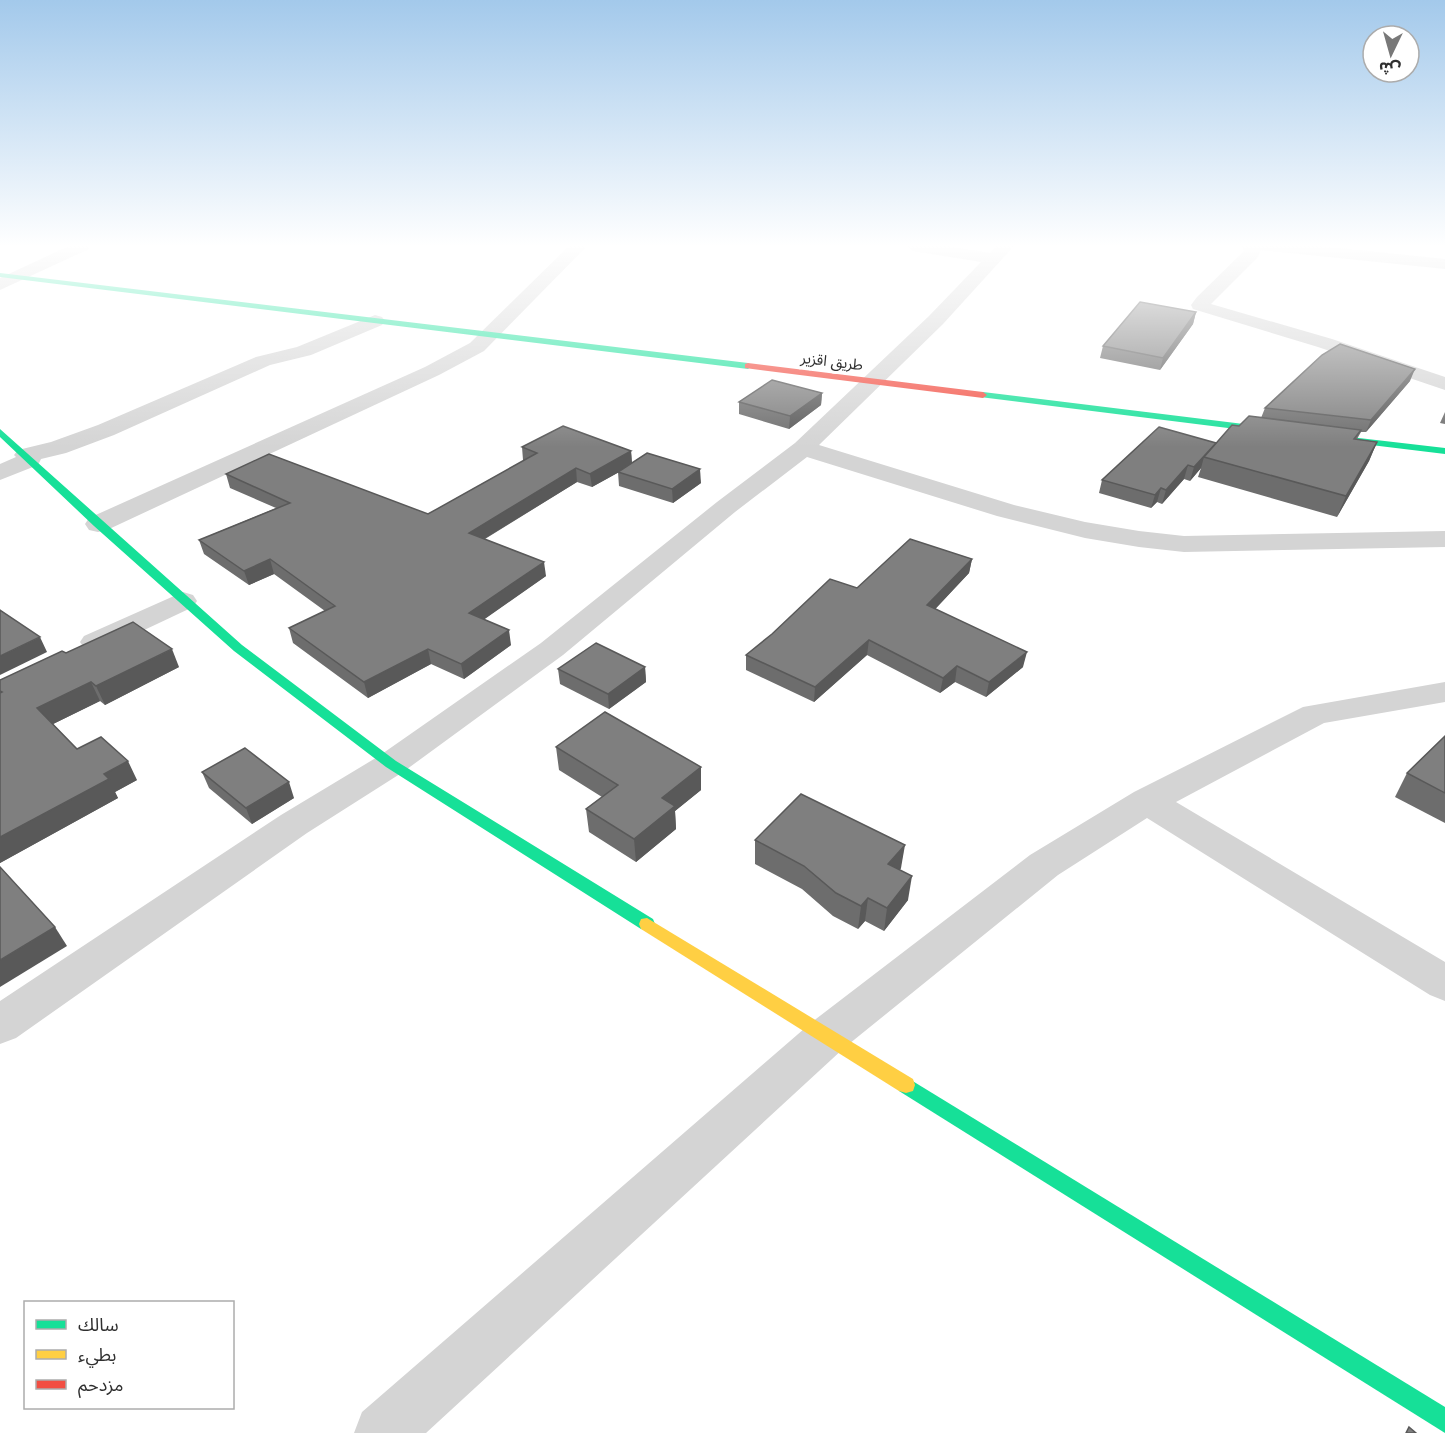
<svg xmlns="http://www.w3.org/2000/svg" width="1445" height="1433" font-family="Arial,'Noto Sans Arabic',sans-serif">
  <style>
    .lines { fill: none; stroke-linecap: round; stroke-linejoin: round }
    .street { fill: #d4d4d4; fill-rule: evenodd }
    .fast { fill: #16e098; fill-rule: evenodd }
    .slow { fill: #ffcf43; fill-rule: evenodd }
    .jam { fill: #f24e42; fill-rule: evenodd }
    .wall { fill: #6d6d6d }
    .shaded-wall { fill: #595959 }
    .building { fill: #7f7f7f; stroke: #595959; stroke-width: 1.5 }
    .labels { text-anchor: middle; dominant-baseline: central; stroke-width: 6; stroke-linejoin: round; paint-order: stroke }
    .far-street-label { font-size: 15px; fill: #303030; stroke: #fff }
  </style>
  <rect width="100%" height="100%" fill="#fff"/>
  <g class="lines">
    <g class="street">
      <path d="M69 246H91L89 249 0 290V278Z"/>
      <path d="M569 246H587L484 351 439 375 107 530 98 532 89 530 85 524 89 518 425 367 470 343Z"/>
      <path d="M905 246H947L990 253 996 246H1014L943 324 819 445 1014 505 1085 522 1139 531 1184 536 1445 531V547L1184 552 1139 547 1085 538 997 516 807 457 735 512 563 655 403 772 307 833 16 1038 0 1044V1001L281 815 379 756 541 643 717 502 795 443 929 316 981 262 913 251Z"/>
      <path d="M1242 246H1320L1445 259V269L1261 250 1258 257 1211 304 1332 339 1445 377V390L1318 347 1193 309 1191 305 1197 297 1244 251Z"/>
      <path d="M375 315 382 317 385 321 382 325 311 355 270 365 114 435 66 453 41 459 38 465 0 480V464L16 457 14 455 18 450 51 442 98 425 256 357 297 347Z"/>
      <path d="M183 592 193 595 197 601 193 607 106 648 95 651 84 648 80 642 84 636Z"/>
      <path d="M1445 682V702L1324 723 1176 802 1445 962V1001L1430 995 1147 818 1058 875 844 1048 426 1433H354L362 1412 812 1022 1030 855 1134 792 1303 707Z"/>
    </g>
    <g class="fast">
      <path d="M0 273 748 363 752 366 748 369 0 277Z"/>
      <path d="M983 392 1276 428 1281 431 1276 434 980 397 979 395Z"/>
      <path d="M0 429 242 645 396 761 653 919 655 924 653 929 647 930 641 929 386 767 234 651 94 526 0 437Z"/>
      <path d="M1333 435 1445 448V454L1330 440 1328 438Z"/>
      <path d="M906 1077 1445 1407V1433L899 1091 897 1085 899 1079Z"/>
    </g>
    <path class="slow" d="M647 918 913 1079 915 1085 913 1091 906 1093 899 1091 641 929 639 924 641 919Z"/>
    <path class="jam" d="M748 363 983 392 987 395 983 398 745 368V364Z"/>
  </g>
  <g class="wall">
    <path d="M1196 312 1193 324 1160 370 1100 358 1103 346Z"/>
    <path d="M1410 381 1366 432H1361L1357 439 1377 442 1369 461 1337 517 1198 477 1201 468 1190 481 1184 479 1162 504 1157 502 1151 508 1099 493 1102 480 1216 443 1239 426 1261 418 1265 408Z"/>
    <path d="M822 393 821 405 789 429 739 414V402Z"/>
    <path d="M1445 412V424L1440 423Z"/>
    <path d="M522 447 631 451 632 463 701 483 673 503 619 486 618 472H619L592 487 577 482 485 539 546 576 484 619 511 645 464 679 431 664 368 698 293 643 289 628 325 611 274 574 249 585 204 554 199 540 276 508 230 488 226 474 428 514 524 461 523 460Z"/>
    <path d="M972 559 969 573 935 609 1023 667 986 697 955 682 940 693 867 655 814 702 746 670V655L857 588Z"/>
    <path d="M66 653 179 667 105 705 100 701 53 724 77 749 137 780 115 792 118 798 0 863V680Z"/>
    <path d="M645 667 646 682 609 709 560 684 558 669Z"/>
    <path d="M1445 736V823L1395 797 1407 773Z"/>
    <path d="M556 747 701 767V790L675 811 676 829 636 862 589 832 586 809 602 797 559 770Z"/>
    <path d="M202 772 294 798 252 824 209 788Z"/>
    <path d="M755 840 901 868 900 870 908 900 884 931 865 921 858 929 833 916 802 889 755 864Z"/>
  </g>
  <g class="shaded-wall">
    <path d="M1196 312 1193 324 1160 370 1163 358Z"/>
    <path d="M1415 369 1410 381 1366 432 1371 420Z"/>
    <path d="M822 393 821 405 789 429 790 416Z"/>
    <path d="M1377 442 1369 461 1337 517 1346 496Z"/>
    <path d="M1216 443 1204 457 1201 468 1190 481 1194 467Z"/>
    <path d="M631 451 632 465 592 487 590 474Z"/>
    <path d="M1188 465 1184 479 1162 504 1166 490Z"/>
    <path d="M576 468 577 482 471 547 469 533Z"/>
    <path d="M700 469 701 483 673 503 672 489Z"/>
    <path d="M1161 488 1157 502 1151 508 1155 495Z"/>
    <path d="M270 559 274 574 249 585 244 571Z"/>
    <path d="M972 559 969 573 925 620 927 605Z"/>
    <path d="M544 562 546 576 472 628 469 613Z"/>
    <path d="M509 630 511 645 464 679 461 664Z"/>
    <path d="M40 637 47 652 0 675V656Z"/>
    <path d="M869 640 867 655 814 702 815 687Z"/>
    <path d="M172 649 179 667 105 705 96 686Z"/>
    <path d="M428 649 431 664 368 698 364 682Z"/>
    <path d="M1027 652 1023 667 986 697 989 682Z"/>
    <path d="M957 666 955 682 940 693 943 678Z"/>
    <path d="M645 667 646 682 609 709 608 694Z"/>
    <path d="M91 682 100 701 47 727 37 708Z"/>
    <path d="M128 761 137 780 115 792 118 798 0 863V837L104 774Z"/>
    <path d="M701 767V790L675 811 676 829 636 862 634 839 662 798Z"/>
    <path d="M289 782 294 798 252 824 246 808Z"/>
    <path d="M905 845 901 868 885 888 888 864Z"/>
    <path d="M912 876 908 900 884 931 887 908Z"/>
    <path d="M868 898 865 921 858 929 861 906Z"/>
    <path d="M55 927 67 946 0 987V960Z"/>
  </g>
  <g class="building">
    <path d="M1140 302 1196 312 1163 358 1103 346Z"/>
    <path d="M1340 344 1415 369 1371 420 1265 408 1322 355Z"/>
    <path d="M772 380 822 393 790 416 739 402Z"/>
    <path d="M1249 416 1361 430 1354 439 1377 442 1346 496 1204 457 1232 425 1239 426Z"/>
    <path d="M563 426 631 451 590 474 576 468 469 533 544 562 469 613 509 630 461 664 428 649 364 682 289 628 335 606 270 559 244 571 199 540 290 503 226 474 269 454 428 514 537 453 522 447Z"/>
    <path d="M1159 427 1216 443 1194 467 1188 465 1166 490 1161 488 1155 495 1102 480Z"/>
    <path d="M647 453 700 469 672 489 618 472Z"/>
    <path d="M910 539 972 559 927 605 1027 652 989 682 957 666 943 678 869 640 815 687 746 655 772 634 830 579 857 588Z"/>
    <path d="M0 610 40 637 0 656Z"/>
    <path d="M133 622 172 649 96 686 91 682 37 708 77 749 101 737 128 761 104 774 109 779 0 837V693L2 692 0 691V680L62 651 66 653Z"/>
    <path d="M596 643 645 667 608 694 558 669Z"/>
    <path d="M605 712 701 767 662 798 675 806 634 839 586 809 618 785 556 747Z"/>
    <path d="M1445 736V793L1407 773Z"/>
    <path d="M245 748 289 782 246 808 202 772Z"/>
    <path d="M801 794 905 845 888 864 912 876 887 908 868 898 861 906 836 893 804 866 755 840Z"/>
    <path d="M0 867 55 927 0 960Z"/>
    <path d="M1409 1427 1416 1433H1406Z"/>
  </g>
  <linearGradient id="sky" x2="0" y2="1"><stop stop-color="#a3c9eb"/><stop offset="0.55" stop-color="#fff"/><stop offset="1" stop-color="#fff" stop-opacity="0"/></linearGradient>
  <rect width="1445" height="447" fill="url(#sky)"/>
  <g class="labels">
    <g class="far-street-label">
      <text transform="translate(832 361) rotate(7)">طريق اقزير</text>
    </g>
  </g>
  <rect x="24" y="1301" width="210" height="108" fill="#ffffff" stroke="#acacac" stroke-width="1.5"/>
  <rect x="36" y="1320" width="30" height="9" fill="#16e098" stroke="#acacac" stroke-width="1.5"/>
  <text x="78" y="1331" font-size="18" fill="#303030">سالك</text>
  <rect x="36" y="1350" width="30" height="9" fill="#ffcf43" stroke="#acacac" stroke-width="1.5"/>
  <text x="78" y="1361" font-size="18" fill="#303030">بطيء</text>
  <rect x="36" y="1380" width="30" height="9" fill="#f24e42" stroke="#acacac" stroke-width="1.5"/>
  <text x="78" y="1391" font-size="18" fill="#303030">مزدحم</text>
  <g transform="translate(1391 54) rotate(185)"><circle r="28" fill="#ffffff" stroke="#acacac" stroke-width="1.5"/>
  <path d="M0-4.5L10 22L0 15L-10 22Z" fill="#787878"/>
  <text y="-9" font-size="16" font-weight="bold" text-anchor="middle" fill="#303030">ش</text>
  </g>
</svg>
